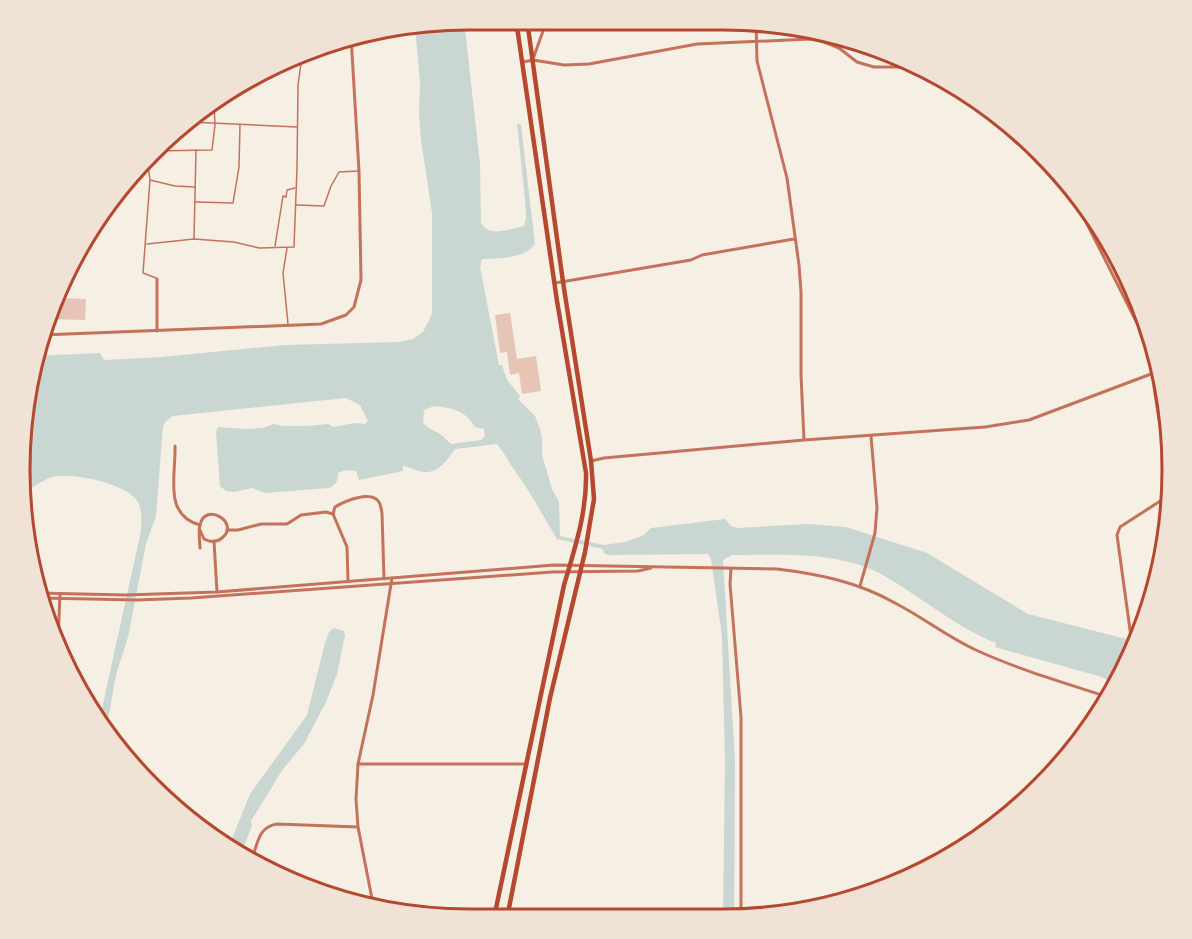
<svg xmlns="http://www.w3.org/2000/svg" width="1192" height="939" font-family="Arial,sans-serif">
  <style>
    .water { fill: #c9d6d2; fill-rule: evenodd }
    .building { fill: #e6c5b7 }
    .lines { fill: none; stroke-linecap: round; stroke-linejoin: round }
    .service { stroke: #c5725c; stroke-width: 1.5 }
    .minor { stroke: #c5725c; stroke-width: 3 }
    .tertiary { stroke: #c5725c; stroke-width: 3 }
    .primary { stroke: #b5482f; stroke-width: 4.5 }
    .rim { fill: none; stroke: #b5482f; stroke-width: 3 }
  </style>
  <rect width="100%" height="100%" fill="#f6efe4"/>
  <g class="water">
    <path d="M464 20 480 164 481 223C489 238 510 229 524 226L526 218 525 200 517 123 521 125 535 244C525 259 498 258 482 259L480 267 499 365H502L507 380 520 396 518 399 535 416 540 429 542 438V455L552 489 559 502 560 536 604 545 625 542 642 536 651 528 725 519 731 526 737 528 808 524 846 527 927 553 1028 614 1126 639 1135 644 1126 669 1116 685 1102 677 995 647 996 643C954 626 920 596 881 574 839 551 779 555 732 555L723 560 735 762 734 918H723L725 761 722 636 711 559 708 554 608 555 604 553 603 549 557 539C543 516 531 493 515 471 508 462 505 453 497 444L455 449C447 460 438 474 423 472 416 471 411 467 403 466V471L359 480 356 471 346 470 338 473C338 481 336 485 329 488L265 493 252 488 234 492 226 491 220 486 216 432 218 427 246 429 263 428 274 424 283 426H307L328 424 334 427 354 423 365 424 368 421 360 405 346 398 173 416 167 420 163 426 156 516 146 544 128 637 116 675 106 731 99 722 141 531C141 521 143 507 136 499 123 483 71 472 52 477 41 481 32 488 23 493L20 469 34 356 100 353 104 360 162 357 285 345 399 342 413 339 423 332 432 314V213L421 140 419 112 420 82 415 27ZM434 406C452 408 465 410 475 427L484 429 485 436 481 440 451 444C448 442 446 439 444 437 437 431 429 430 423 423L424 410Z"/>
    <path d="M334 628 344 631 345 635 337 674 326 702 304 744 283 769 251 821 252 826 241 853 229 846 250 794 307 715 325 643 329 632Z"/>
  </g>
  <g class="building">
    <path d="M57 298 86 299 85 320 49 319Z"/>
    <path d="M510 313 517 359 536 356 541 391 522 394 519 373 510 375 507 352 500 353 495 315Z"/>
  </g>
  <g class="lines">
    <g class="service">
      <path d="M285 63 300 64"/>
      <path d="M189 122 297 127"/>
      <path d="M152 151 212 150 215 125 214 103"/>
      <path d="M147 157 150 180 143 273 156 278"/>
      <path d="M150 180 175 186 195 187"/>
      <path d="M195 202 233 203 239 167 240 125"/>
      <path d="M296 205 324 206 331 186 339 172 358 171"/>
      <path d="M194 239 196 150"/>
      <path d="M147 244 194 239 234 242 259 248 294 247 297 168 298 85 302 56"/>
      <path d="M275 246 283 196 286 197 287 190 295 188"/>
      <path d="M287 248 283 273 288 324"/>
    </g>
    <g class="minor">
      <path d="M756 21 757 61 787 178 799 265 801 292V375L804 440"/>
      <path d="M533 59 547 20"/>
      <path d="M523 62 533 60 564 65 589 64 697 44 811 39 824 42 839 48 857 62 874 67H919"/>
      <path d="M1075 200 1138 325 1154 373V387L1163 445 1170 443"/>
      <path d="M555 283 691 260 702 255 794 239"/>
      <path d="M157 331V279"/>
      <path d="M175 446C176 476 163 515 200 525"/>
      <path d="M591 461 604 458 804 440 985 427 1029 420 1159 371"/>
      <path d="M333 514 335 507C345 501 371 490 379 502 381 505 381 509 382 513L384 579"/>
      <path d="M227 530H238L261 524H287L301 515 326 512 333 514 347 547 348 581"/>
      <path d="M214 541 217 592"/>
      <path d="M200 548C200 541 198 532 200 525 205 501 241 523 222 538 216 543 210 542 204 539L200 530"/>
      <path d="M731 569 730 584 741 717V918"/>
      <path d="M860 586 875 533 877 508 871 436"/>
      <path d="M58 642 60 594"/>
      <path d="M1124 673 1131 637 1117 535 1120 527 1168 496 1171 488 1163 445"/>
      <path d="M358 764H527"/>
      <path d="M252 859C258 843 258 827 277 824L358 827"/>
      <path d="M374 909 358 827 356 799 358 764 373 695 392 578"/>
    </g>
    <g class="tertiary">
      <path d="M42 335 321 324 346 315 354 307 361 280 359 171 351 36"/>
      <path d="M38 593 125 595 217 592 554 565 777 569C819 574 858 582 895 603 924 618 949 638 978 651 1020 670 1065 683 1108 697"/>
      <path d="M40 598 137 600 191 598 552 572 638 571 651 568"/>
    </g>
    <g class="primary">
      <path d="M495 913 564 585C575 548 587 512 586 473L557 301 516 20"/>
      <path d="M508 913 550 698 585 552 594 499 591 461 563 282 527 20"/>
    </g>
  </g>
  <path d="M0 0H1192V939H0ZM469 30H723A439 439 0 0 1 1162 469V470A439 439 0 0 1 723 909H469A439 439 0 0 1 30 470V469A439 439 0 0 1 469 30Z" fill="#f1e2d6" fill-rule="evenodd"/>
  <path class="rim" d="M469 30H723A439 439 0 0 1 1162 469V470A439 439 0 0 1 723 909H469A439 439 0 0 1 30 470V469A439 439 0 0 1 469 30Z"/>
</svg>
